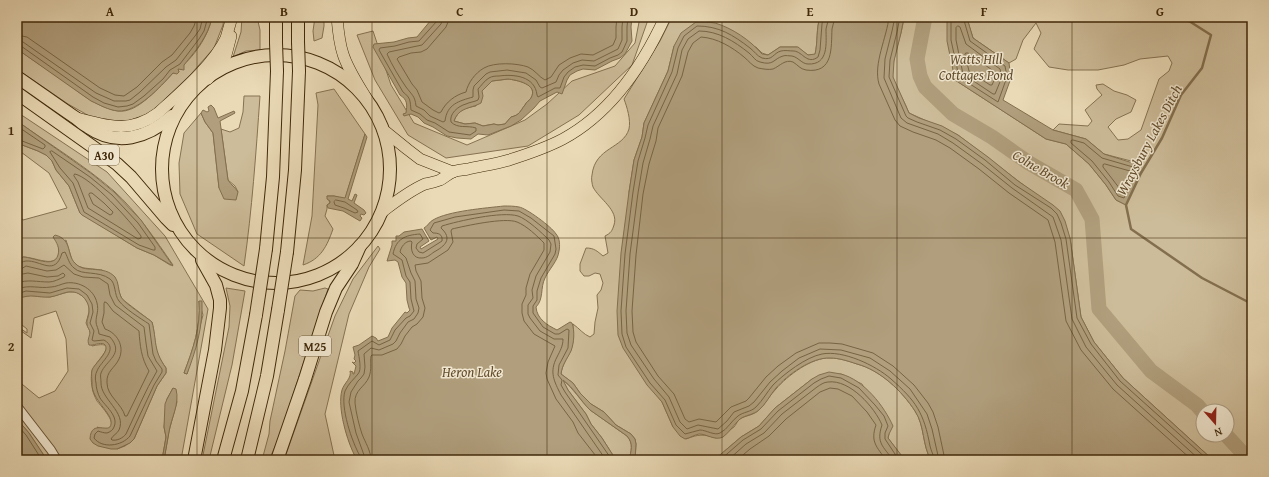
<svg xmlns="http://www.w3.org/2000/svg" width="1269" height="477" font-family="'Gentium Book Plus',serif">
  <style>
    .green { fill: #cdbc99; stroke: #867252; fill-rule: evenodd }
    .water { fill: #b09e7c; stroke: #836f4e; fill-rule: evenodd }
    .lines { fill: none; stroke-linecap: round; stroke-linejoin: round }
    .shore { stroke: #786443; stroke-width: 1 }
    .stream { stroke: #836f4e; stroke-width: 2.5 }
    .river { stroke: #b09e7c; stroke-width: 15 }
    .minor-casing { stroke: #6a5535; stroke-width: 10 }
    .major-casing { stroke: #40290a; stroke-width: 12 }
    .highway-casing { stroke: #40290a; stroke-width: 14 }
    .minor { stroke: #f1e7d0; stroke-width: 8 }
    .major { stroke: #eadab6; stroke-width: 11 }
    .highway { stroke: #eadab6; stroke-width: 12 }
    .highway-bridge-casing { stroke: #40290a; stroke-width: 14; stroke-linecap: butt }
    .highway-bridge { stroke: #eadab6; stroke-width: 12 }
    .grid { fill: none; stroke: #40290a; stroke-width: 1; stroke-opacity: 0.55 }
    .labels { text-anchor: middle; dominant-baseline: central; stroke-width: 3; stroke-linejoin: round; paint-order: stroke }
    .shield { fill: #f1e7d0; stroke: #756245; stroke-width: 1 }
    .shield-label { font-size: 12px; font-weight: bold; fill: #40290a }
    .water-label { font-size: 14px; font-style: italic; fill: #624c2c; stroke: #f1e7d0 }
    .neatline { fill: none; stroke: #40290a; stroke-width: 1.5 }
    .grid-label { font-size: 13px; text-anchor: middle; font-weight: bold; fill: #40290a }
  </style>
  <rect width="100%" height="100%" fill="#eadab6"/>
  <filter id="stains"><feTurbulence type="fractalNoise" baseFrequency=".005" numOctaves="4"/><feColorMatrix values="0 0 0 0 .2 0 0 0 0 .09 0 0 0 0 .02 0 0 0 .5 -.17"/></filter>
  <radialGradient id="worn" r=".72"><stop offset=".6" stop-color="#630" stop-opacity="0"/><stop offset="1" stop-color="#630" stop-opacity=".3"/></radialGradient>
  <g class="green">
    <path d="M212 17H224L223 25 214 48 191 74 152 112 131 120 109 122 91 117 68 104 17 69V49C34 61 51 72 68 84 81 94 94 104 110 109 115 111 123 112 128 110 142 107 164 83 173 73L179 72 178 69C193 59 209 35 212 17Z"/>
    <path d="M242 17H257L260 30V50L246 51 233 57 241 32Z"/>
    <path d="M315 17H324V26L322 38 314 41 313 31Z"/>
    <path d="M640 17H649L632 65 579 115 528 146 446 158 408 135 375 80 357 35 373 31 391 85 414 123 467 145 525 120 547 104 572 81 615 66 635 43Z"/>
    <path d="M672 17H820C816 29 818 42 815 55H808L797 47H780L768 55 762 53 756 47 674 46 668 71 644 123 642 137 634 160 629 192 656 394 662 402 673 427 686 439C699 434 703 434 716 438 722 435 729 431 734 427 736 425 737 421 740 419 746 415 754 416 761 408 766 402 770 395 776 389 787 376 812 357 830 358 839 358 848 361 857 364 880 370 902 391 915 411 925 426 922 445 931 460H905L903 458 888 438 889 434 862 384 841 374 812 379 775 408 759 426 741 437 714 460H635L636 444 635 439 631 434 616 425 604 412 591 404 580 393 573 383 561 374C562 365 567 359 571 350 574 342 573 333 573 324 580 329 583 334 590 337L594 334 595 322 598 308 597 295 601 290 603 283 600 274 595 273 589 276H584L580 271V264L586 248C594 248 597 251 603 256L608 253 605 236C611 233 612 231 614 225 619 210 599 199 593 187 592 184 591 178 592 175 595 147 623 149 629 129 631 120 627 107 624 99L660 41Z"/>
    <path d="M904 17H950L947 19 955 80 1046 139 1066 144 1089 164 1106 185 1116 200 1126 205 1133 188 1131 161 1104 154 1086 139 1053 130 1059 124 1088 126 1092 121 1085 110 1102 95 1097 89 1096 85 1103 84 1114 91 1127 95 1136 100 1131 112 1116 119 1108 127 1118 140 1128 139 1141 130 1159 79 1169 71 1172 63 1168 56 1140 59 1124 65 1098 70H1068L1049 67 1034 49 1041 33 1036 23 1023 40 1016 59 1009 63 973 38 967 19 964 17H1252V460H1213L1123 378 1094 342 1081 317 1070 238 1034 193 958 135 909 113C905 102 897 90 893 79 889 66 903 32 904 17ZM1203 411H1227V435H1203Z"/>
    <path d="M508 79C516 80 539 84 531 98 530 100 526 102 525 105 520 111 520 115 511 117L505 124 498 125 494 124 483 126 475 123 465 124 454 121C458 110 465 108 476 106L481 91 492 81Z"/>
    <path d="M334 89 365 134 345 199 334 196H327L330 203 327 205V209L325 216 333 229C327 246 321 259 303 265L312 216 318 105 316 93Z"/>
    <path d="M244 96H260C256 153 252 210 244 266L197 234 180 194 179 163 184 133 201 113 205 122 213 133 219 188 238 192 235 186 228 180 221 129 230 132 239 128 243 112Z"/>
    <path d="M17 112 107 172 165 236 208 309 181 460H164L169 431 177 402 173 388 167 399 164 427 166 437 162 460H47L29 433 17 419V380L39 398 55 391 68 371 66 339 56 311 34 318 31 338 17 328V326L27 333V329L17 321V299L26 295 50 297 68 292H76L84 297 89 305V312L86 323 90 331 92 346C123 339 95 361 92 371 91 375 91 382 92 386 92 391 95 397 97 401 100 405 121 427 107 429 104 429 100 428 97 427L117 449 125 446 134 439 157 386 166 373V368C152 349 157 342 152 322L122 299 119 292 117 282 102 270 84 268 78 266 72 260 66 240 58 244C64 273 37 257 23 257L17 262V213L23 220 67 208 49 173 21 152 17 155V143L38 151 46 155 52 161 56 170 69 186 80 213 137 248 154 255 170 265H173C155 239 137 212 114 191 84 165 49 144 17 121ZM199 301 203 315 187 374 184 373C193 349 201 327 199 301Z"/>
    <path d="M378 246 380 249 369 267 349 314 325 414 335 460H284L335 316 353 279Z"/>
    <path d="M226 288 245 291 232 365 209 460H202L229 327 230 306Z"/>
    <path d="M325 288 328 289 278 440 269 460H262L269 434 270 421 285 351 295 296 300 290 313 291Z"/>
    <path d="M562 379C573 388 580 400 590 410L627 436C634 444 631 451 629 460H616L602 438 591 424 586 414 568 390Z"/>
  </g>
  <g class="water">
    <path d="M17 17H212C208 37 196 50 184 65V70L178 69 179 72 177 74 173 73C160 87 138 112 118 111 108 110 100 105 91 101L17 49Z"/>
    <path d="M436 17H632L631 27 632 41 625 54 620 58 612 61 595 70 583 69 577 71 570 75 567 80 562 94 557 92 540 101 534 108 521 120 511 126 488 135 478 134 471 139 457 138 447 136 433 127 424 123 418 117 411 114 404 116 403 114 406 113C407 105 408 100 400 95L373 47 374 44 394 42 408 38 417 37 431 20ZM508 79C516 80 539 84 531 98 530 100 526 102 525 105 520 111 520 115 511 117L505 124 498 125 494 124 483 126 475 123 465 124 454 121C459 107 470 109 481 103L483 96 482 91 492 81Z"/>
    <path d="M820 17H904L901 33 894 61 893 77 909 113 919 118 942 126 958 135 988 157 1018 181 1053 205 1060 211 1065 221 1070 238 1081 317 1094 342 1123 378 1213 460H931C922 445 925 426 915 411 902 391 880 370 857 364 848 361 839 358 830 358 812 357 787 375 776 388 770 395 766 404 759 410 753 415 745 415 740 419 734 424 730 432 723 437 715 441 707 434 699 434 694 435 690 438 685 439L680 436 673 427 662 402 647 385 623 348 618 335 617 311 621 253 629 192 634 160 642 137 644 123 668 71 674 46 681 33 696 22C702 22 709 22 715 23 732 28 750 40 762 54L768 55 780 47H798L808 55 815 54C818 42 816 29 820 17Z"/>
    <path d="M950 17H964L967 18 973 38 1009 63 1011 78 1003 100 1053 130 1086 139 1104 154 1136 164 1141 173 1126 205 1116 200 1106 185 1089 164 1066 144 1046 139 955 80 947 41V19Z"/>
    <path d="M211 105 214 108 218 118 234 111 235 113 220 121 228 180C231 185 235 187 238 192L236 200 224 199 219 188 213 133 205 122 201 113 203 110 207 112 209 111 208 107Z"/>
    <path d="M17 121 92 174 114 192 141 220 173 266 154 255 137 248 82 215 80 213 69 186 56 170 52 161 46 155 38 151 17 143Z"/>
    <path d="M365 134 367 137 348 199 352 201 355 194 357 195 354 203 364 210 366 213 364 215 361 214 360 216 362 218 360 221 343 211 328 208 327 205 330 203V201L327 199V196H334L345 198Z"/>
    <path d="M504 206C509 206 514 206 519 207 526 208 552 227 556 234 560 238 560 246 559 251 558 261 549 269 545 278 540 288 544 299 536 307 537 319 547 325 557 330L570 322 572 323C575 331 574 343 571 351 567 359 562 365 561 374L573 383 580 393 591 404 604 412 616 425 631 434 635 439 636 444 635 460H629C631 451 634 444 627 436L590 410C580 400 574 388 563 380L568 390 586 414 591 424 602 438 616 460H356V458C347 442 337 407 342 390 344 383 352 378 350 371L353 372V374H354L356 366 352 362 354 363 356 361 354 359 355 355 353 347 359 345 372 336 376 338 378 341 388 337 392 328 405 312 407 313 410 310 409 308 407 300 406 283 402 277 398 262 395 260 387 261 392 245V241H396V236H399L404 232 422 229 429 241 420 247 421 249 438 239 437 237 431 240 424 228C428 226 429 222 433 220 448 211 486 208 504 206Z"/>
    <path d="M55 235C74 240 65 256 77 265 86 273 104 265 115 277 119 282 118 291 121 297 125 304 145 316 152 322 157 341 153 350 166 368V373L157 386 134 439 130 443 117 449H111L98 446 93 443 90 439C91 418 110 435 111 424 113 413 91 400 92 383 92 379 91 374 92 370 94 364 112 350 104 344 100 342 93 346 89 345 87 340 89 338 90 333 90 329 87 328 87 324 86 321 89 316 89 312 90 301 80 290 68 292 62 293 57 296 50 297 36 298 33 293 17 299V262L23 257C33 257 54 269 58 255 60 248 57 243 53 237Z"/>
    <path d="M199 301H202C203 327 196 350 187 374L184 373C193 349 201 327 199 301Z"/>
    <path d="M829 372C833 373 837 373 841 374 864 380 884 406 893 426L889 434 888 438 905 460H714L741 437 759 426 775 408 812 379 819 375Z"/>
    <path d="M173 388 176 389C180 404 171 418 169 432 167 441 166 451 164 460H162L166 437 164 427 165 404 167 399Z"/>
    <path d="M17 419 29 433 47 460H17Z"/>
  </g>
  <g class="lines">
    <g class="shore">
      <path d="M438 17 437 21 419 41 409 42 395 46 380 48 379 50 403 92C411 98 410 101 411 110L420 114 427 120 435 123 449 132 470 135 476 131V128C467 125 458 129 451 122 449 114 458 106 466 104 470 102 474 102 478 100L479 97 478 89C481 86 485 80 489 78 492 76 496 76 499 76 514 74 535 76 537 95L538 97 555 88H560L564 77 568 72 575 67 583 65 595 66 610 58 618 55 622 52 627 41V27L628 17"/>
      <path d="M443 17 441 24 422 45 389 52 387 54C392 65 399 77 406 87 412 95 415 96 416 106L424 110 430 116 443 122 445 121C447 104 459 101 473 97V90L474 86 486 74 490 72 507 70 526 73 536 80 540 87 542 88 556 82 559 75 563 70 573 63 582 60 594 61 618 49 622 40V27L623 17"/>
      <path d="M449 17 448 22 446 27 427 49 421 52 411 53 399 57 397 59 412 84 417 90 422 102 433 110 439 113 441 112C446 102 455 95 466 92 468 83 475 73 484 68 494 62 517 63 528 67 535 70 539 77 545 80L551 77 559 65 570 58 581 54 593 55 613 45 616 38V27L617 17"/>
      <path d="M823 17 822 24 820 50 818 57C807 65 803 52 794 51 790 51 784 50 781 51 773 53 773 61 762 58 757 56 754 51 750 48 733 35 719 26 697 26L684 36 678 48 672 72 648 125 645 138 638 161 633 192 625 254 621 311 622 334 626 347 650 383 665 400 676 425 685 434C690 433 695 431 700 430 706 430 715 436 720 433 728 429 731 421 738 416 743 412 751 412 756 407 763 400 767 392 773 385 784 374 806 357 822 354 843 350 875 365 891 379 916 401 924 413 930 446 931 451 934 455 934 460"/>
      <path d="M829 17C828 21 827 25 826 29 826 43 829 65 808 64 802 64 798 57 792 56 790 56 785 55 783 56 773 59 774 66 760 62 755 61 753 56 749 53 734 41 718 31 699 31L688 39 682 50 677 74 653 126 650 139 643 163 638 193 630 254 626 311 627 333 631 345 654 379 669 397 680 422 687 429 698 425 718 429 727 421 734 412 749 406 754 402 770 382 782 371 799 358 820 349 841 350 870 358 890 371 910 389 927 414 932 429 939 460"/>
      <path d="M835 17C834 21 833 25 832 29 831 47 834 74 806 70 800 69 798 65 793 62 785 59 780 66 773 69 769 70 763 69 758 68 752 66 749 61 744 57 732 47 717 38 701 37L693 43 688 52 682 76 658 128 656 141 649 164 643 194 636 255 632 311 633 332 636 342 658 376 674 394 685 419 689 422 699 419 716 422 731 407 746 401 749 398 766 377 778 366 796 353 819 343H830L842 344 873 353 893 366 914 385 928 403 933 412 938 427 945 460"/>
      <path d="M889 17C887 37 873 64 879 84L895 120 900 126 913 132 936 140 950 148 979 169 1009 193 1048 220 1055 242 1066 321 1081 350 1113 389 1192 460"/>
      <path d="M895 17 892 31 885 59 884 78 901 118 907 123 938 134 953 143 982 164 1012 188 1053 217 1061 240 1072 319 1086 347 1117 385 1200 460"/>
      <path d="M900 17 897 32 890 60 889 77 906 116 908 118 917 122 940 130 956 139 985 160 1015 185 1051 208 1057 214 1061 223 1066 239 1077 318 1091 344 1120 381 1208 460"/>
      <path d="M951 17V40L959 77 998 102 1007 77 1005 66 970 41 963 17"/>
      <path d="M958 26 960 27 966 44 1000 69 1002 77 995 94H993L963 74 956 40V28Z"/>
      <path d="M17 35 27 37 100 88 115 95 124 96 137 87 162 62 172 55 190 33 194 26 197 17"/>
      <path d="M17 41 23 42 96 93 114 101H126L130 100 140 92 166 67 176 60 195 36 200 29 203 17"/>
      <path d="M17 46H21L93 97 104 103 118 107 127 106 133 104 144 96 163 79 170 70 180 64 199 39 204 31 208 17"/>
      <path d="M966 53H968L995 72 996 76 992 85H990L969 71 965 55Z"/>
      <path d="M17 126 45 145V147L43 149 17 139"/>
      <path d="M1073 140 1084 143 1102 158 1133 167 1136 174 1124 198 1118 196 1109 182 1092 161 1071 143V141Z"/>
      <path d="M52 151 90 177 112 195 138 223 155 247V250H153L139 245 84 212 73 183 60 168 50 152Z"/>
      <path d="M1105 164 1130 171V174L1122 190 1120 189 1103 167V165Z"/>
      <path d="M75 174C91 177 131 222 141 236V238L138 239 88 208 78 182 74 176Z"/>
      <path d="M90 193H92L104 203 113 212 112 214 110 215 93 204 89 195Z"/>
      <path d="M336 200 345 202 357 210 358 212 355 213 344 208 335 205 334 202Z"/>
      <path d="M17 264C21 264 22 261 26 261 41 260 55 277 62 253L65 252C68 258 69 264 74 268 82 276 98 270 110 279 116 283 114 295 119 301 125 309 140 318 149 324L153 354 156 361 162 369V372L154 385 130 436C122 446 102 449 94 438L95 434 98 431C101 432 104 433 107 433 110 432 113 430 114 427 119 416 105 406 100 398 98 394 96 388 96 383 95 380 95 374 97 371 100 362 120 349 104 340L94 341 92 340 94 331 90 323 93 312 92 304 87 295 79 289 67 288 50 293 26 291 17 294"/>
      <path d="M17 269H21L26 266 47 271 56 270 64 265 74 274 83 277 99 278 108 284 110 295 115 305 144 327 146 343 148 356 157 371C145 391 136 413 126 434 123 438 117 441 112 440L111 439C113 435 117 434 119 430 127 412 100 399 101 382 101 379 100 375 101 373 106 360 125 354 110 337L99 334C99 330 96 325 96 322 96 315 99 311 97 303 94 289 79 281 66 283 61 284 56 287 51 287 38 289 31 284 17 289"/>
      <path d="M17 275 28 273 47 277 58 276 63 273 65 275 64 277C59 279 54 282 49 282 37 282 28 279 17 283"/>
      <path d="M105 302 107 303 113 311 139 331C140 345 141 358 149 371L127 416H125C122 404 107 396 107 383 106 371 115 368 119 359 125 346 117 333 105 329L102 322 104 313V304Z"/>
      <path d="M17 425 26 435 42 460"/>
      <path d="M360 460V456C352 442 340 407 345 391 348 384 354 379 358 374 362 370 359 357 358 351L372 341 379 345 390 340 395 330 406 318 410 316 414 311 411 299 410 282 406 276 402 260 393 254C396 239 405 235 420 234L423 239 417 244 416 248 419 252 423 253 442 241C443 234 438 233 433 233L430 230 434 223 455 217 504 210 519 211 531 218 554 236 556 249 555 254 541 278 537 291V300L533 306V313L543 327 555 334H559L567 329 569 330 568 348 559 365 558 375 562 380 561 385 565 392 612 460"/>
      <path d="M365 460 364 455 356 433 349 402 351 392 358 381 361 378 364 374 365 367 364 354 371 348 379 350 393 344 396 341 400 333 408 322 414 319 418 313 419 308 416 299 415 281 411 273 406 258 400 252C401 247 405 241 411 241L412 242C410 250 413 259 422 258 427 258 431 254 434 252 445 246 453 239 441 228L442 226C458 221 502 211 518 216 527 219 542 233 549 240L551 244 550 252 536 276 532 290 533 298 528 305V314L530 318 540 331 554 339H563C563 346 560 351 557 357 549 372 554 381 561 395L606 460"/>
      <path d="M371 460C371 451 365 442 362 434 359 425 356 413 355 403 354 390 365 387 369 377 372 369 370 363 371 356L372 355H382L397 349 401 344 405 336 412 327 417 324 423 317 425 308 422 298 421 281 416 271 415 265 428 263 448 250 453 242 451 231 452 229C465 226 505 217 517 222 527 226 537 236 544 243V250L530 274 526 288V295L522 304V313L524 321 534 334 555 346 548 362 546 373 547 379 556 399 573 422 578 433 599 460"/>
      <path d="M720 460 743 440 761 429 778 411 814 383 821 379 829 376 841 378 859 388 875 405 884 416 888 426 885 433V439L899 460"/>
      <path d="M728 460 746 444 764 433 782 414 817 387C820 385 824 382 828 382 850 379 875 408 882 425 876 443 883 446 893 460"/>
      <path d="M737 460 750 449 769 436 786 419 820 392 830 388 838 389 852 396 867 412 876 425C870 442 877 447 886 460"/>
    </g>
    <path class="stream" d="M1151 17 1189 21 1211 35 1202 68 1181 95 1162 138 1141 173 1126 205 1131 229 1202 278 1252 304"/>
    <g class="river">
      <path d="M925 17 917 59 920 76 925 87 953 114 992 137 1029 163 1076 190 1092 219 1099 309 1151 371 1197 405 1203 412"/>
      <path d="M1226 435 1249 460"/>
    </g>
    <g class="minor-casing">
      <path id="minor" d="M17 406 51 450 57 460"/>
    </g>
    <g class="major-casing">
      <g id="major">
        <path d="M337 17C338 29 339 42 343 54 348 70 359 86 368 101"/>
        <path d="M208 79 226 55 231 36"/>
        <path d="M77 118C108 126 130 134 158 113 180 93 214 64 226 38 228 31 230 24 232 17"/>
        <path d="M386 132 407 149 420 159 453 172"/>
        <path d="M382 212C395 202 409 191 425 184 430 183 435 182 440 180 444 178 448 174 453 172 457 170 463 170 468 169 481 166 496 164 509 160 528 154 546 148 563 139 611 113 643 65 665 17"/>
      </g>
    </g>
    <g class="highway-casing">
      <g id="highway">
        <path d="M276 17V43"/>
        <path d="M298 17V42"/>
        <circle cx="276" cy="169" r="114"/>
        <path d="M17 77C36 90 54 103 73 116 78 119 82 124 88 127 117 147 147 138 172 116"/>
        <path d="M17 93 117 164 131 177 166 218 173 225"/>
        <path d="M266 249 273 177 277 71"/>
        <path d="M287 252 295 170 299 71"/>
        <path d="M194 460 215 350 220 308V300L216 285 202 260"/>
        <path d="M223 460 242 391 256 315"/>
        <path d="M247 460 267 376 278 310"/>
        <path d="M277 460 305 379 326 312 336 288 352 264 360 246"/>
      </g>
    </g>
    <use href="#minor" class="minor"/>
    <use href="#major" class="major"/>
    <use href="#highway" class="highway"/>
    <g class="highway-bridge-casing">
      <g id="highway-bridge">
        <path d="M298 42 299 71"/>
        <path d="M276 43 277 71"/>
        <path d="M278 310 287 252"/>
        <path d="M256 315 266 249"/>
      </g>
    </g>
    <use href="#highway-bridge" class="highway-bridge"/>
  </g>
  <path class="grid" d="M197 17V460M372 17V460M547 17V460M722 17V460M897 17V460M1072 17V460M17 238H1252"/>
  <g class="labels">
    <g class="shield">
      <rect x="89" y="145" width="30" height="20" rx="3"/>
      <rect x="299" y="336" width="32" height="20" rx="3"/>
    </g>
    <g class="shield-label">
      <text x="104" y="155">A30</text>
      <text x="315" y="346">M25</text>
    </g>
    <g class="water-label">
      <text x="976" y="59">Watts Hill<tspan x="976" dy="16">Cottages Pond</tspan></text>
      <text transform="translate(1149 140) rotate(-62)">Wraysbury Lakes Ditch</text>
      <text transform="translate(1041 169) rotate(30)">Colne Brook</text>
      <text x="472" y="372">Heron Lake</text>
    </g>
  </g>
  <rect width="1269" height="477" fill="none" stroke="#eadab6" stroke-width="44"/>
  <g transform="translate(1215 423) rotate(160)"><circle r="19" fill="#f1e7d0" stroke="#aa9b81"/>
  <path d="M0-3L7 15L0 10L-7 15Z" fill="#8f2418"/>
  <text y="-6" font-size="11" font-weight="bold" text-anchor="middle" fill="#40290a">N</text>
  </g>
  <rect x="22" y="22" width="1225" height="433" class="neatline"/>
  <g class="grid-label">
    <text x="110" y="16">A</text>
    <text x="284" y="16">B</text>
    <text x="460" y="16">C</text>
    <text x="634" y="16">D</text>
    <text x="810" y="16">E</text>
    <text x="984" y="16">F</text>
    <text x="1160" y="16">G</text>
    <text x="11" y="135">1</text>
    <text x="11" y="351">2</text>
  </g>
  <rect width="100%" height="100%" filter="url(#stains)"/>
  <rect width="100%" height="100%" fill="url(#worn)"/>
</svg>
